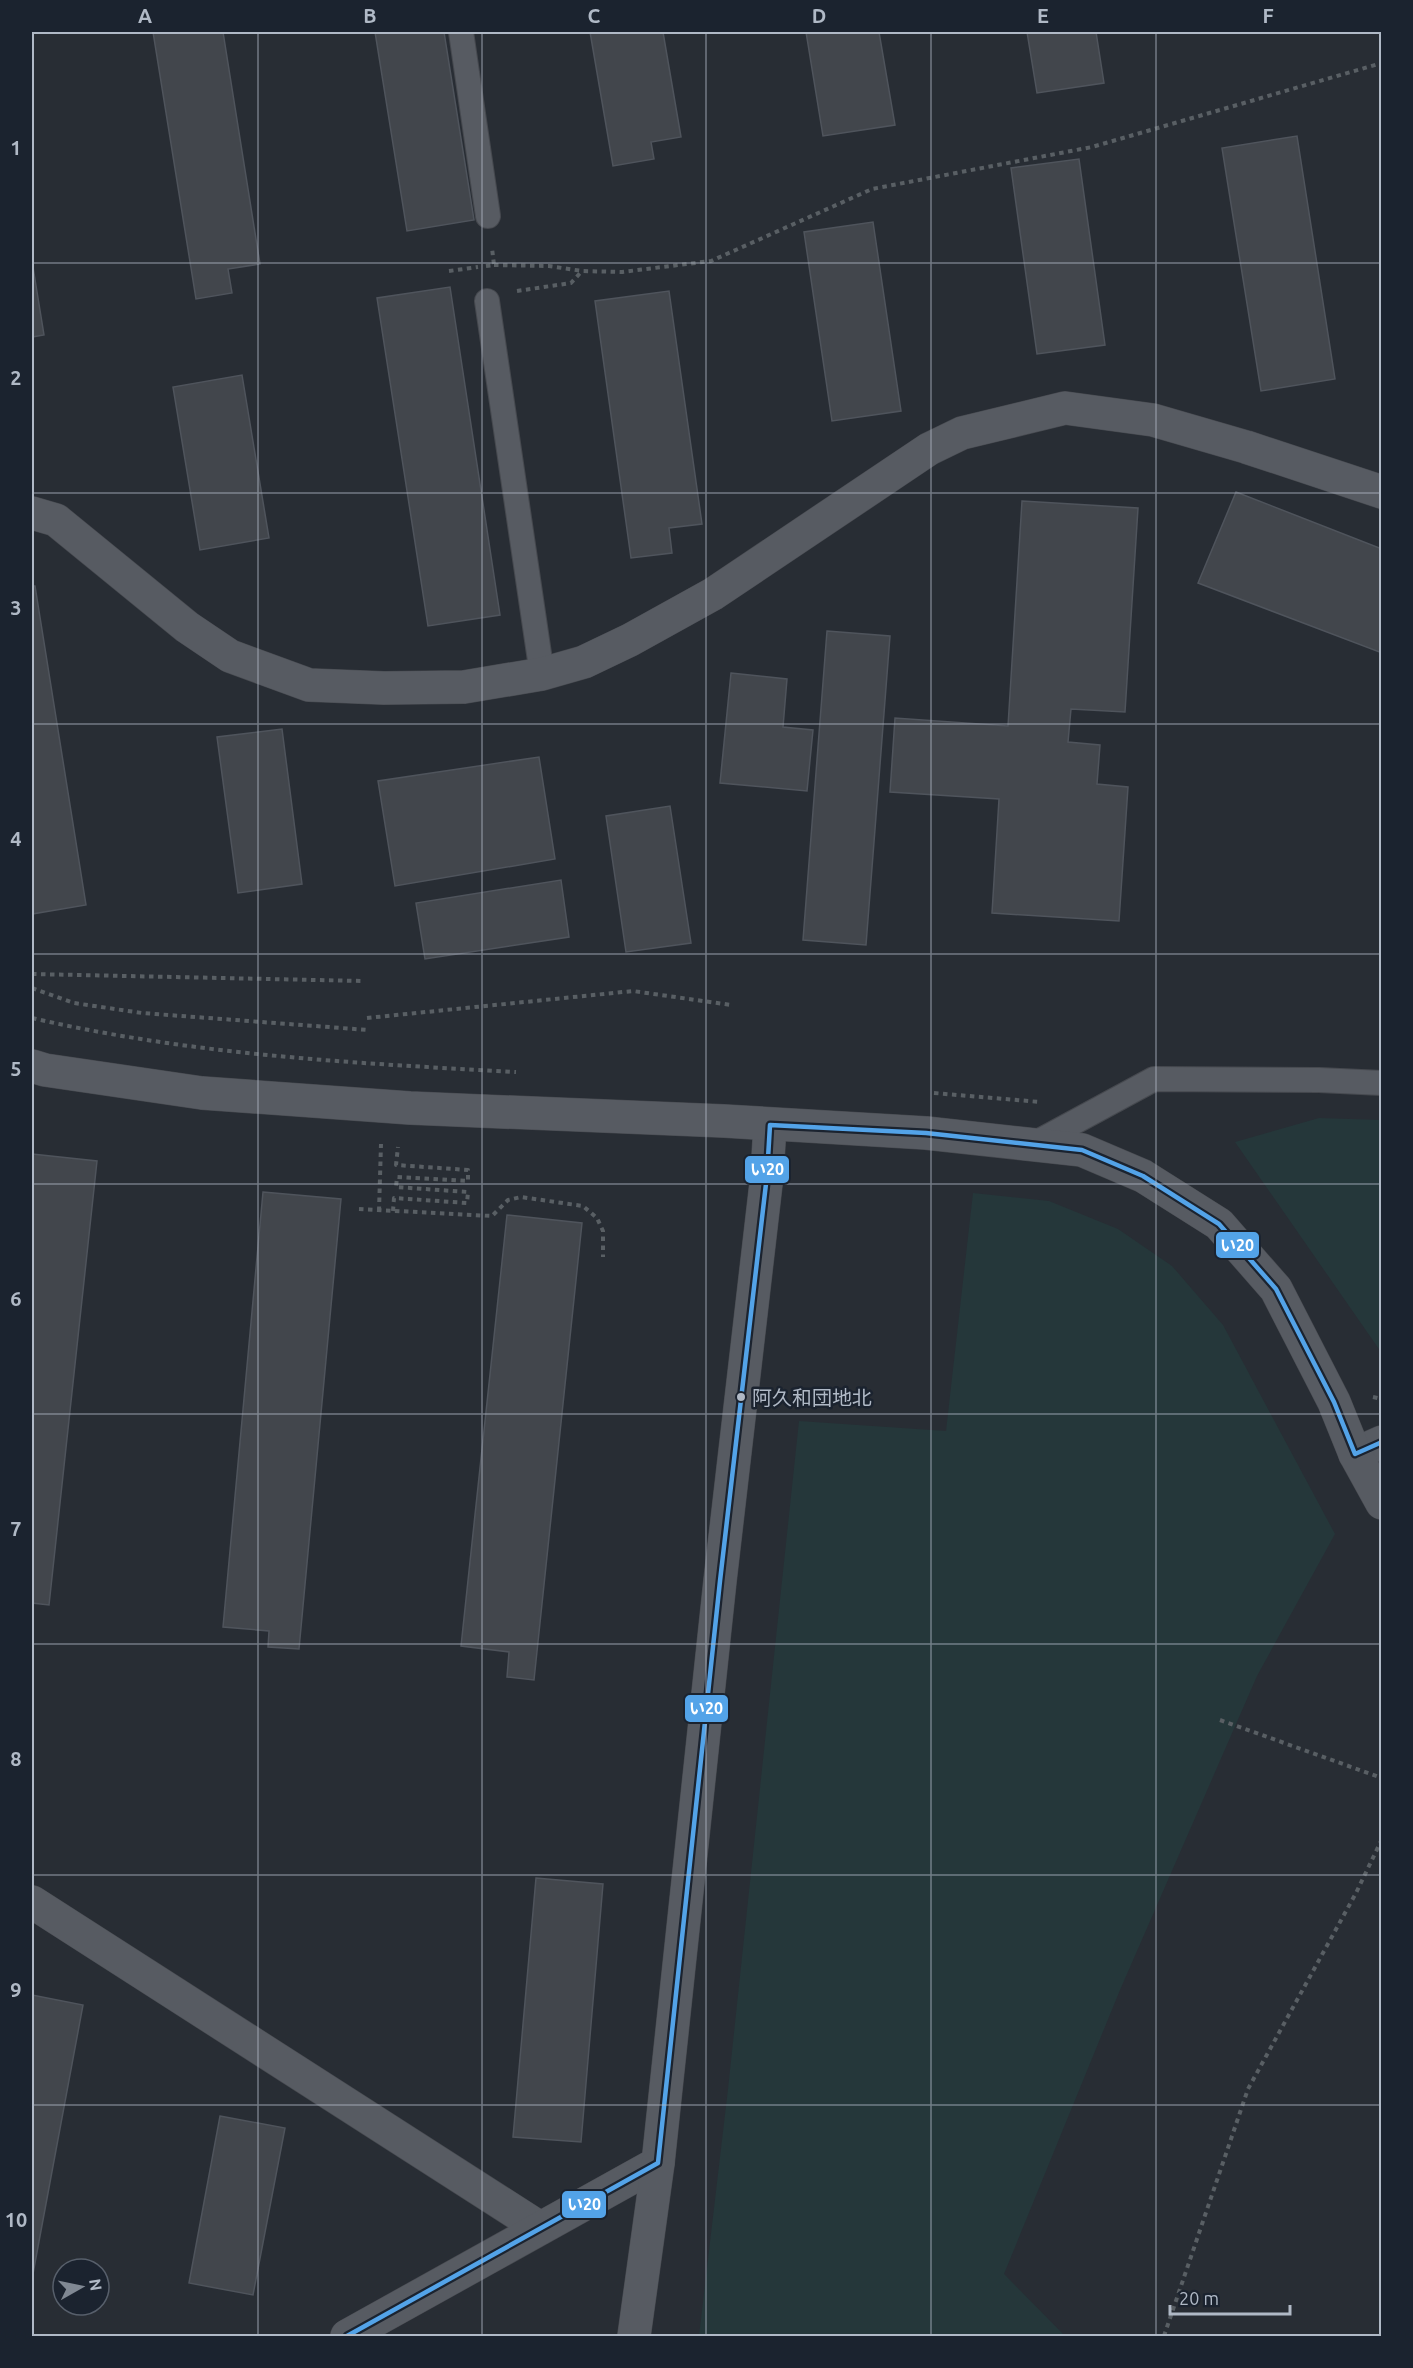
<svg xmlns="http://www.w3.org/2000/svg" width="1413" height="2368" font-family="Ubuntu,'Noto Sans JP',sans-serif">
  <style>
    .green { fill: #25373a }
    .building { fill: #42464c; stroke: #4f545c; stroke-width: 1.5 }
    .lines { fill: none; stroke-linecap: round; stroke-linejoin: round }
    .service-casing { stroke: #46494f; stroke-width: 26 }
    .minor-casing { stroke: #46494f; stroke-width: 34 }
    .tertiary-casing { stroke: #46494f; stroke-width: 34 }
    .path { stroke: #595f64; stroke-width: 4; stroke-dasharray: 4.5 4.5; stroke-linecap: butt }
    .service { stroke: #575b62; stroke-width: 24 }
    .minor { stroke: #575b62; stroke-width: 33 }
    .tertiary { stroke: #575b62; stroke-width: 33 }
    .bus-1-casing { stroke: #1b232f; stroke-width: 9 }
    .bus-1 { stroke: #53a3e8; stroke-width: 4.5 }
    .grid { fill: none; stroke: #b0b9c6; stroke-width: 1.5; stroke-opacity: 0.55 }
    .bus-dot { fill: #b0b9c6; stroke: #1b232f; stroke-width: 2 }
    .labels { text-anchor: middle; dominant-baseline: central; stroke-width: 5; stroke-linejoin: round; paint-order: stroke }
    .bus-label { font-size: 20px; fill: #b0b9c6; stroke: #1b232f; text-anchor: start }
    .line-badge { stroke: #1b232f; stroke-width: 2 }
    .badge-label { font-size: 16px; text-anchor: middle; font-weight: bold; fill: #fff }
    .neatline { fill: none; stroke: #b0b9c6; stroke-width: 2 }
    .grid-label { font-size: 20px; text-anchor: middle; font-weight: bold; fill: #b0b9c6 }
  </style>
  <rect width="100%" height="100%" fill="#282d34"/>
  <g class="green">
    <path d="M1319 1118 1381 1120V1352L1235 1142Z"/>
    <path d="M973 1193 1049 1201 1118 1229 1172 1266 1223 1325 1335 1534 1257 1676 1120 1990 1004 2274 1065 2336H699L728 2089 799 1421 946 1431Z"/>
  </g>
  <g class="building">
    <path d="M153 32H223L260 264 228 269 232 293 196 299Z"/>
    <path d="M375 32H444L474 220 407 231Z"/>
    <path d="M590 32H663L681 137 651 142 654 159 613 166Z"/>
    <path d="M806 32H879L895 125 823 136Z"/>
    <path d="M1027 32H1096L1104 83 1037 93Z"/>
    <path d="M1297 136 1335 379 1261 391 1222 148Z"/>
    <path d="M1079 159 1105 345 1037 354 1011 168Z"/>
    <path d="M873 222 901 411 832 421 804 232Z"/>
    <path d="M32 261 44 335 32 337Z"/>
    <path d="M450 287 500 615 428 626 377 298Z"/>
    <path d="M669 291 702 524 669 528 672 553 631 558 595 301Z"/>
    <path d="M242 375 269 538 200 550 173 387Z"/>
    <path d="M1236 492 1382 549V653L1198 583Z"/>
    <path d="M1022 501 1138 508 1125 712 1071 709 1068 742 1100 745 1097 784 1128 787 1119 921 992 913 999 799 890 792 895 718 1008 726Z"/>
    <path d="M32 586H35L86 905 32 914Z"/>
    <path d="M827 631 890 636 866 945 803 940Z"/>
    <path d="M731 673 787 679 783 727 813 730 807 791 720 783Z"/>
    <path d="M282 729 302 884 238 893 217 737Z"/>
    <path d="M539 757 555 859 395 886 378 781Z"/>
    <path d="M670 806 691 943 626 952 606 816Z"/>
    <path d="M561 880 569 937 425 959 416 903Z"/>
    <path d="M32 1154 97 1161 49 1605 32 1603Z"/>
    <path d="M263 1192 341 1199 299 1649 268 1647 269 1631 223 1627Z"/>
    <path d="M507 1215 582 1223 534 1680 507 1677 509 1652 461 1646Z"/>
    <path d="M536 1878 603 1884 581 2142 513 2137Z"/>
    <path d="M32 1995 83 2005 32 2279Z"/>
    <path d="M220 2116 285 2128 253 2295 189 2283Z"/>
  </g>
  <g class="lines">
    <g class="service-casing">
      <g id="service">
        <path d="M461 32 488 216"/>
        <path d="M487 301 542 674"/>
        <path d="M1034 1144 1154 1079 1319 1080 1382 1083"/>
      </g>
    </g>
    <g class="minor-casing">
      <g id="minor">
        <path d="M32 513 56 520 187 627 230 656 309 685 384 688 464 687 542 674 584 662 630 640 713 594 929 449 962 433 1065 408 1153 420 1246 447 1382 492"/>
        <path d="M1355 1454 1382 1442"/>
        <path d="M32 1902 540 2228"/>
        <path d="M347 2336 658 2163 720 1581 767 1175 770 1125"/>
        <path d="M634 2336 658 2163"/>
      </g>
    </g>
    <g class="tertiary-casing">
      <path id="tertiary" d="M32 1066 45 1070 202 1093 410 1108 724 1121 926 1133 1082 1150 1143 1176 1219 1224 1276 1289 1334 1402 1355 1454 1382 1503"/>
    </g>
    <g class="path">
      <path d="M494 265 549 266 582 271 622 272 711 261 872 189 1092 147 1382 63"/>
      <path d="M486 266 494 265 492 248"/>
      <path d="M449 271 478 267"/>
      <path d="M517 291 571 283 582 271"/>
      <path d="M32 974 363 981"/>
      <path d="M32 988 74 1003 142 1013 368 1030"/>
      <path d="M32 1018C192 1055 352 1063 516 1072"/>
      <path d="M367 1018 633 991 731 1005"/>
      <path d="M934 1093 1040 1102"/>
      <path d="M359 1209 492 1216 508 1200 521 1197 583 1206 597 1218 603 1231V1257"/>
      <path d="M379 1211 381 1144"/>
      <path d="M393 1211 394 1198 467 1203 468 1192 396 1187 397 1177 468 1181V1170L396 1165 398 1147"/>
      <path d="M1373 1397 1382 1399"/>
      <path d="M1220 1720 1382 1778"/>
      <path d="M1164 2336 1248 2089 1356 1893 1382 1839"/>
    </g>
    <use href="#service" class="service"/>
    <use href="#minor" class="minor"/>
    <use href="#tertiary" class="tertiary"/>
    <g class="bus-1-casing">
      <path id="bus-1" d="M347 2336 658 2163 720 1581 767 1175 770 1125 926 1133 1082 1150 1143 1176 1219 1224 1276 1289 1334 1402 1355 1454 1382 1442"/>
    </g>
    <use href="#bus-1" class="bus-1"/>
  </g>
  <path class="grid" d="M258 32V2336M482 32V2336M706 32V2336M931 32V2336M1156 32V2336M32 263H1382M32 493H1382M32 724H1382M32 954H1382M32 1184H1382M32 1414H1382M32 1644H1382M32 1875H1382M32 2105H1382"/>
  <circle class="bus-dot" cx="741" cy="1397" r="5"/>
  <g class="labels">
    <g class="bus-label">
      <text x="752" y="1397">阿久和団地北</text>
    </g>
  </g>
  <g class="line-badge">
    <rect x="744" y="1155" width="46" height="29" rx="6" fill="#53a3e8"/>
    <rect x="1215" y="1231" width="45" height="28" rx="6" fill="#53a3e8"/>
    <rect x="684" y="1694" width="45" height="29" rx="6" fill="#53a3e8"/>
    <rect x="561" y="2190" width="46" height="29" rx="6" fill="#53a3e8"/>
  </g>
  <g class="badge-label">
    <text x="767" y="1175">い20</text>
    <text x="1237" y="1251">い20</text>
    <text x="706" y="1714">い20</text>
    <text x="584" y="2210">い20</text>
  </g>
  <rect width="1413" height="2368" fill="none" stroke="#1b232f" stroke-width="66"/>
  <g transform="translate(81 2287) rotate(81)"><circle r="28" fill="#1b232f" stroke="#575f6b" stroke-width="1.5"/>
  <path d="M0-4.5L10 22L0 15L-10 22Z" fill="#808893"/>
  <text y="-9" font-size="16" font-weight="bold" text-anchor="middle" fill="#b0b9c6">N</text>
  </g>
  <path d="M1170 2305v9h120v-9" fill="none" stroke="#b0b9c6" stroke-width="3"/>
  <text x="1179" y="2305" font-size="18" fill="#b0b9c6" stroke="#1b232f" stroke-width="4.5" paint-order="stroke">20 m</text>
  <rect x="33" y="33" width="1347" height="2302" class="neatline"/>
  <g class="grid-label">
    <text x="145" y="23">A</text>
    <text x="370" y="23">B</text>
    <text x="594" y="23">C</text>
    <text x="819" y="23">D</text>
    <text x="1043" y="23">E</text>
    <text x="1268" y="23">F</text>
    <text x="16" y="155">1</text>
    <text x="16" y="385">2</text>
    <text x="16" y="615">3</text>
    <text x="16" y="846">4</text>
    <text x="16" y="1076">5</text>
    <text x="16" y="1306">6</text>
    <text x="16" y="1536">7</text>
    <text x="16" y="1766">8</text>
    <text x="16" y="1997">9</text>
    <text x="16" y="2227">10</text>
  </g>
</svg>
